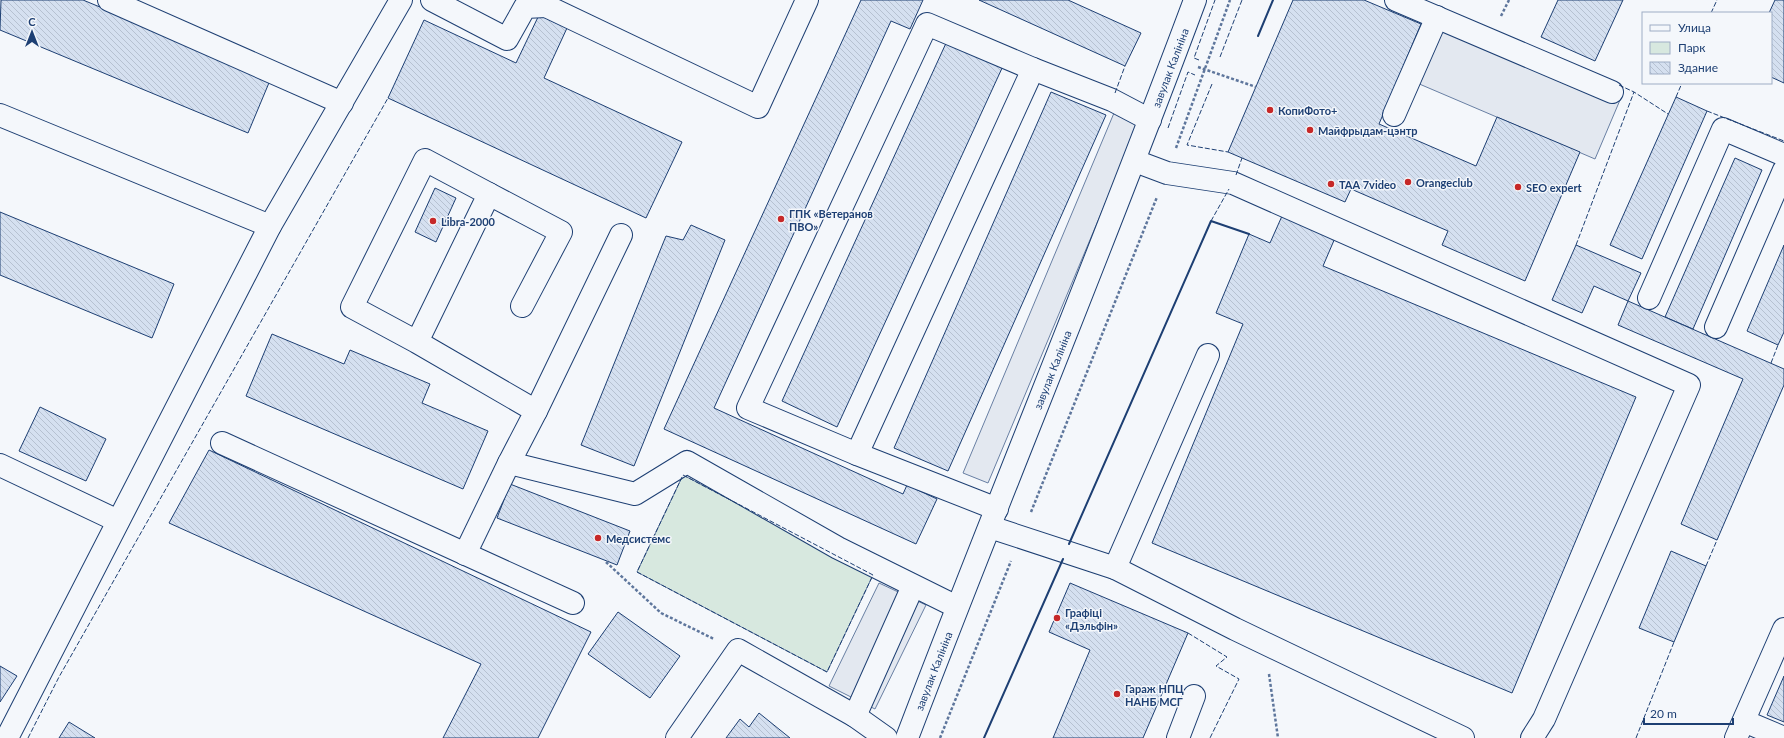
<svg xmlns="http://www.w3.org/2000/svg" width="1784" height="738" font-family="Lato,sans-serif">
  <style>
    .green { fill: #d7e8df; stroke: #687fa3 }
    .parking { fill: #e3e8f0; stroke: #687fa3 }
    .building { fill: url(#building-back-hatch); stroke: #1d3f73 }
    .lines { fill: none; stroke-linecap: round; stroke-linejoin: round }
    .minor-casing { stroke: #1d3f73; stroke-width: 24 }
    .path { stroke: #5e769c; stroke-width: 2.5; stroke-dasharray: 3 2; stroke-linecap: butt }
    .minor { stroke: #f4f7fb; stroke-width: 22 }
    .fence { stroke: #1d3f73; stroke-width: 1; stroke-dasharray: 5 2; stroke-linecap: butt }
    .wall { stroke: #1d3f73; stroke-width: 2 }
    .poi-dot { fill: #c62828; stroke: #f4f7fb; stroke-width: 1.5 }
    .labels { text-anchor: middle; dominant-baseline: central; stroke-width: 3; stroke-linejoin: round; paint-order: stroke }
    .street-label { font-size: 11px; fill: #1d3f73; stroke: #f4f7fb }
    .poi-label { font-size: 11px; font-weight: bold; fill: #1d3f73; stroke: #f4f7fb; text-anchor: start }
  </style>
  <defs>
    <pattern id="building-back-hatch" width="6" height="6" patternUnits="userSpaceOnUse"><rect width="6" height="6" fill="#d5e0f0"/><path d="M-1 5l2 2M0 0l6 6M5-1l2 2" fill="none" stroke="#b6c1d1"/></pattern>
  </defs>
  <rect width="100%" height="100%" fill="#f4f7fb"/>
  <path class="green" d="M683 475 873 575 827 672 637 572Z"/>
  <g class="parking">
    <path d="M1437 17 1612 92 1620 100 1595 159 1410 80Z"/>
    <path d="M1114 113 1139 123 988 483 963 473Z"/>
    <path d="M879 583 926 605 875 709 829 686Z"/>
  </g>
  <g class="building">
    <path d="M1 0H83L271 78 248 133 0 30Z"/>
    <path d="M861 0H923L910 29 891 21 714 408 903 494 907 485 937 499 916 544 664 429Z"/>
    <path d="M979 0H1068L1141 33 1125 66Z"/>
    <path d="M1293 0H1364L1421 24 1379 124 1476 166 1497 117 1580 152 1525 281 1442 245 1448 231 1351 189 1345 202 1228 152Z"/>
    <path d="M1558 0H1623L1595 61 1541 37Z"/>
    <path d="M1775 0H1784V83L1771 77V13H1769Z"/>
    <path d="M539 15 567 28 544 78 682 142 646 218 388 98 424 20 516 63Z"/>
    <path d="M947 41 1003 66 837 427 782 401Z"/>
    <path d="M1051 92 1106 115 948 471 894 448Z"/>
    <path d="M1676 97 1707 111 1642 259 1610 245Z"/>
    <path d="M1735 158 1762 170 1693 329 1665 317Z"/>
    <path d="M435 188 456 198 436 242 415 232Z"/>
    <path d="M0 212 174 284 152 338 0 275Z"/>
    <path d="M1282 216 1335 238 1323 266 1636 397 1512 693 1152 543 1243 324 1216 313 1249 234 1270 243Z"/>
    <path d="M691 225 725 240 634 466 581 445 666 236 683 240Z"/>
    <path d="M1576 245 1641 273 1628 301 1594 286 1582 313 1552 300Z"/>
    <path d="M1784 245V332L1778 345 1747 331Z"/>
    <path d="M1628 301 1784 369V385L1717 540 1681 524 1743 379 1618 325Z"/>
    <path d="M272 334 344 364 350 350 430 384 422 403 488 431 463 489 246 396Z"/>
    <path d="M40 407 106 439 86 481 19 451Z"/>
    <path d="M209 450 591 632 538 738H443L481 664 169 523Z"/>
    <path d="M510 484 630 531 617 565 497 518Z"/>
    <path d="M1671 551 1706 566 1674 642 1639 628Z"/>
    <path d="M1070 583 1188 633 1143 738H1053L1090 650 1049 632Z"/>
    <path d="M618 612 680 656 650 698 588 654Z"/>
    <path d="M0 666 17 676 0 702Z"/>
    <path d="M1784 676V722L1767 715Z"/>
    <path d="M759 713 790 738H726L740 719 749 727Z"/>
    <path d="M69 722 95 738H59Z"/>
  </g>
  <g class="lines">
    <g class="minor-casing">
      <g id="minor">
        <path d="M109 0 342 103"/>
        <path d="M432 0 507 39 525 7 546 6"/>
        <path d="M540 0 546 6 758 107 807 0"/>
        <path d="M1396 0 1612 92"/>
        <path d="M0 115 270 226"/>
        <path d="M1394 115 1437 17"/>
        <path d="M1135 161 1167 173 1233 183 1689 385 1544 719 1532 738"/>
        <path d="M489 194 561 232 522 306"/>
        <path d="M1649 298 1723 129 1784 155"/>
        <path d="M1716 327 1784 170"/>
        <path d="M417 342 352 307 425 160 489 194 417 342 536 411 509 463 635 494 687 462 838 548 957 607"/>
        <path d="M1208 355 1115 568 1235 629 1463 738"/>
        <path d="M536 411 621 235"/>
        <path d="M222 443 573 603"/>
        <path d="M857 454 1033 69"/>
        <path d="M0 465 118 521"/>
        <path d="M997 509 857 454 748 408 927 24 1033 69 1112 100 1150 120"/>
        <path d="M990 527 1115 568"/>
        <path d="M465 554 509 463"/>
        <path d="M855 716 913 586"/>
        <path d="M1744 721 1784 738"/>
        <path d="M7 738 270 226 401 0"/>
        <path d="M677 738 738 650 855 716 886 738"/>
        <path id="s1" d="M907 738C1001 491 1103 248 1195 0"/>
        <path d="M1178 738 1194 696"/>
        <path d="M1736 738 1784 629"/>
      </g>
    </g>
    <g class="path">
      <path d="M1501 16 1509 0"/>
      <path d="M1198 67 1256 87"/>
      <path d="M1176 148 1230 0"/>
      <path d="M1031 512 1157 197"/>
      <path d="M606 562 661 613 714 639"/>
      <path d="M1269 674 1278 738"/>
      <path d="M940 738 1011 561"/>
    </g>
    <use href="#minor" class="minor"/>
    <g class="fence">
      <path d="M1711 13 1717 0"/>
      <path d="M1220 57 1242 0"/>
      <path d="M1199 60 1194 58 1215 0"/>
      <path d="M1212 84 1187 145 1228 152"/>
      <path d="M1619 85 1634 92 1668 114"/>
      <path d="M1115 93 1125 66"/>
      <path d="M1676 97 1682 83"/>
      <path d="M1707 111 1784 141"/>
      <path d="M1168 128 1188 72 1195 75"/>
      <path d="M1236 175 1242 158"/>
      <path d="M1211 221 1229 189"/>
      <path d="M1576 245 1634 92"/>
      <path d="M1771 363 1778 345"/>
      <path d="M683 475 873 575 827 672 637 572Z"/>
      <path d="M1706 566 1717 540"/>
      <path d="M1188 633 1227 657 1216 666 1239 679 1210 738"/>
      <path d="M28 738 59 677 388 98"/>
      <path d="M1636 738 1674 642"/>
    </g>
    <g class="wall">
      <path d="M1258 36 1273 0"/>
      <path d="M1069 544 1211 221 1249 234"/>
      <path d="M984 738 1063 559"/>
    </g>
  </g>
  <g class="poi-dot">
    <circle cx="1270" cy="110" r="4"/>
    <circle cx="1310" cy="130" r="4"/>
    <circle cx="1408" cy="182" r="4"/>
    <circle cx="1331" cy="184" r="4"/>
    <circle cx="1518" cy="187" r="4"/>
    <circle cx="781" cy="219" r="4"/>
    <circle cx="433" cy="221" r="4"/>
    <circle cx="598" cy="538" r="4"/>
    <circle cx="1057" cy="618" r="4"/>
    <circle cx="1117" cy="694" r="4"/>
  </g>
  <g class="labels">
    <g class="street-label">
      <text stroke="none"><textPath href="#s1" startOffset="720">завулак Калініна</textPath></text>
      <text stroke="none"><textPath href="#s1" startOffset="396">завулак Калініна</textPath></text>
      <text stroke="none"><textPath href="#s1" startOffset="72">завулак Калініна</textPath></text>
    </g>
    <g class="poi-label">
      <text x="1278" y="110">КопиФото+</text>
      <text x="1318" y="130">Майфрыдам-цэнтр</text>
      <text x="1416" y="182">Orangeclub</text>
      <text x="1339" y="184">ТАА 7video</text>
      <text x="1526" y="187">SEO expert</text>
      <text x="789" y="213">ГПК «Ветеранов<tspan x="789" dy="13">ПВО»</tspan></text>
      <text x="441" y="221">Libra-2000</text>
      <text x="606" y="538">Медсистемс</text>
      <text x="1065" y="612">Графіці<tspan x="1065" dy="13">«Дэльфін»</tspan></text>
      <text x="1125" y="688">Гараж НПЦ<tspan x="1125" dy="13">НАНБ МСГ</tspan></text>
    </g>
  </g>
  <rect x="1642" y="12" width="130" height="72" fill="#f4f7fb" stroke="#9eadc5"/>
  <rect x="1650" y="25" width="20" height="6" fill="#f4f7fb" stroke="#9eadc5"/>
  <text x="1678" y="32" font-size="12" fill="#1d3f73">Улица</text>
  <rect x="1650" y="42" width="20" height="12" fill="#d7e8df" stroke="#9eadc5"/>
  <text x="1678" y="52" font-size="12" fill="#1d3f73">Парк</text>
  <rect x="1650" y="62" width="20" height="12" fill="url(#building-back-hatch)" stroke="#9eadc5"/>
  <text x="1678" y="72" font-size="12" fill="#1d3f73">Здание</text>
  <g transform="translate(32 32)" stroke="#f4f7fb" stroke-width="3" paint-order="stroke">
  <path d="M0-3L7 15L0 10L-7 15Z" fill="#1d3f73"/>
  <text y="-6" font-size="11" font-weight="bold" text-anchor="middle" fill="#1d3f73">С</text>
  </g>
  <path d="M1644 718v6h89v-6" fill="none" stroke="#1d3f73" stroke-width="2"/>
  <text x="1650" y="718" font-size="12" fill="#1d3f73" stroke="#f4f7fb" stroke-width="3" paint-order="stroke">20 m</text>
</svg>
